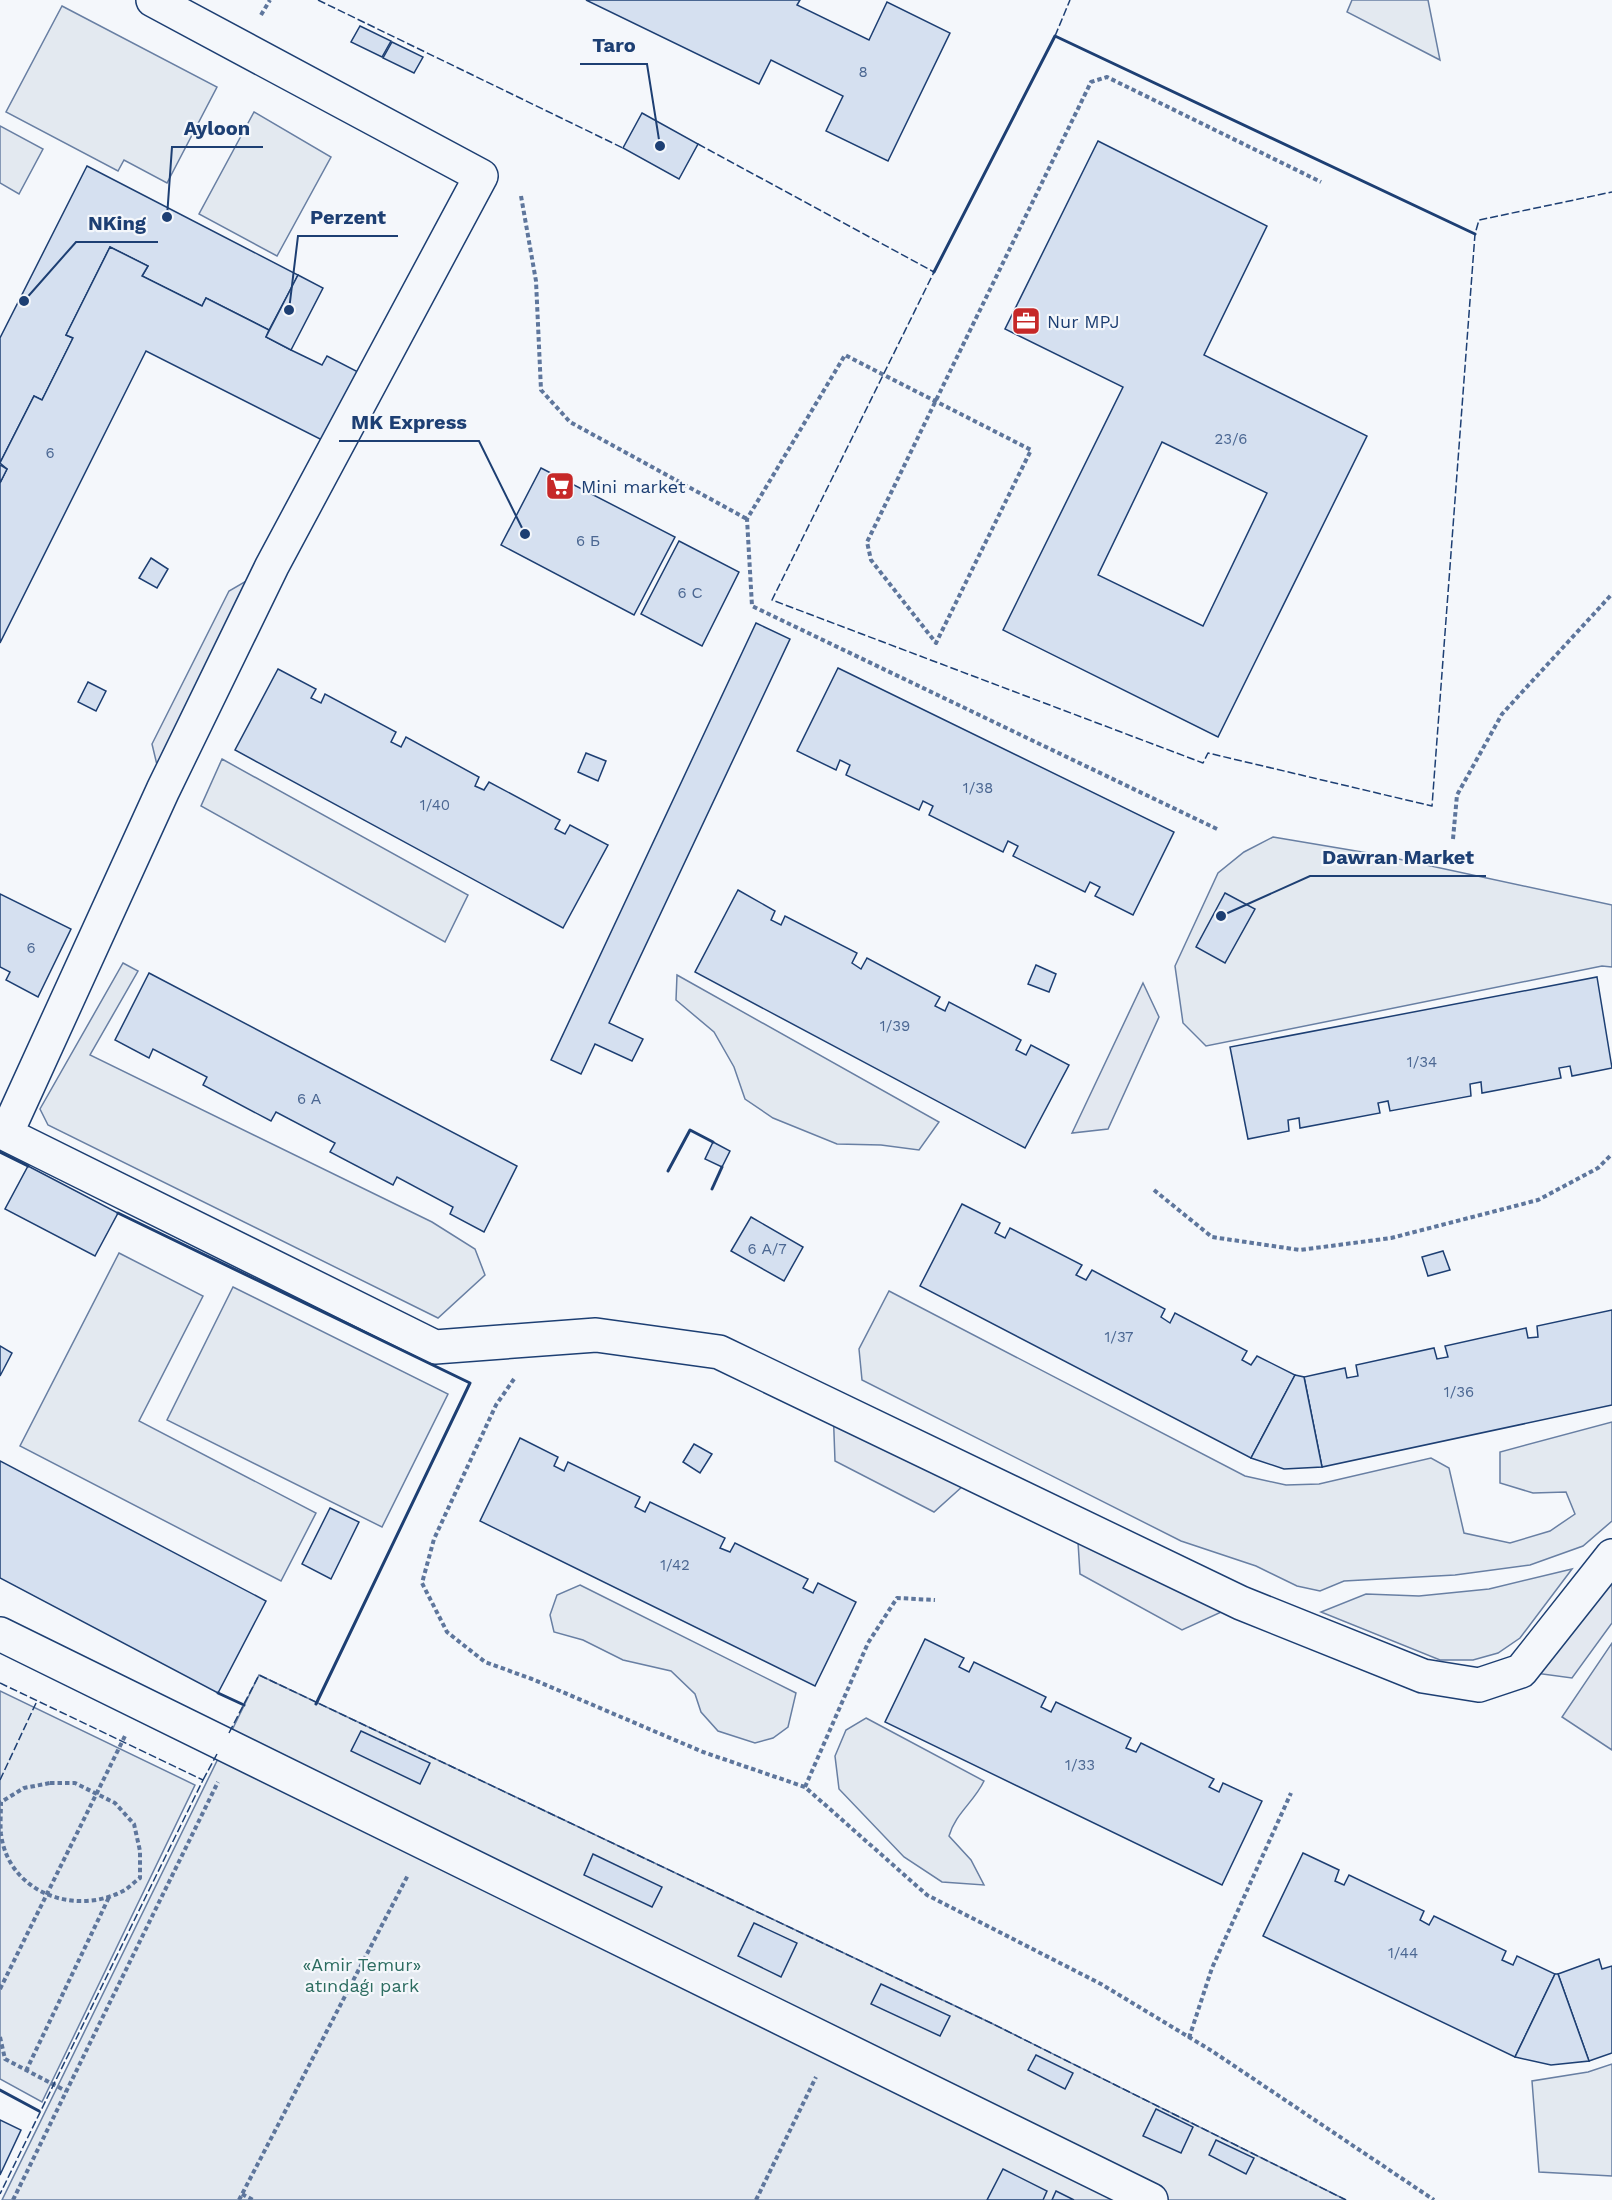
<svg xmlns="http://www.w3.org/2000/svg" width="1612" height="2200" font-family="'Work Sans',sans-serif">
  <style>
    .green { fill: #e3e9f0; stroke: #687fa3; stroke-width: 1.5 }
    .parking { fill: #e3e8f0; stroke: #687fa3; stroke-width: 1.5 }
    .building { fill: #d5e0f0; stroke: #1d3f73; stroke-width: 1.5; fill-rule: evenodd }
    .lines { fill: none; stroke-linecap: round; stroke-linejoin: round }
    .minor-casing { stroke: #1d3f73; stroke-width: 36 }
    .path { stroke: #5e769c; stroke-width: 4; stroke-dasharray: 4.5 3; stroke-linecap: butt }
    .minor { stroke: #f4f7fb; stroke-width: 33 }
    .fence { stroke: #1d3f73; stroke-width: 1.5; stroke-dasharray: 8 3; stroke-linecap: butt }
    .wall { stroke: #1d3f73; stroke-width: 3 }
    .labels { text-anchor: middle; dominant-baseline: central; stroke-width: 4.5; stroke-linejoin: round; paint-order: stroke }
    .number-label { font-size: 15px; fill: #4b6792 }
    .poi-label { font-size: 18px; fill: #1d3f73; stroke: #f4f7fb; text-anchor: start }
    .park-label { font-size: 18px; fill: #2c6c60; stroke: #f4f7fb }
    .leader { fill: none; stroke: #1d3f73; stroke-width: 2 }
    .callout-dot { fill: #1d3f73; stroke: #f4f7fb; stroke-width: 2 }
    .callout-label { font-size: 20px; text-anchor: middle; font-weight: bold; fill: #1d3f73; stroke: #f4f7fb; stroke-width: 4.5; stroke-linejoin: round; paint-order: stroke }
  </style>
  <rect width="100%" height="100%" fill="#f4f7fb"/>
  <g class="green">
    <path d="M1352 0H1428L1440 60 1347 12Z"/>
    <path d="M62 6 217 87 167 183 124 160 118 171 6 112Z"/>
    <path d="M254 112 331 157 277 256 199 214Z"/>
    <path d="M0 126 43 149 19 194 0 183Z"/>
    <path d="M222 759 468 895 445 942 201 806Z"/>
    <path d="M1273 837 1380 855 1612 905V967L1602 966 1206 1046 1183 1023 1175 966 1218 873 1244 852Z"/>
    <path d="M123 963 138 971 90 1055 432 1222 475 1249 485 1275 438 1318 48 1125 40 1109Z"/>
    <path d="M677 975 939 1122 919 1150 881 1145 837 1144 773 1118 745 1099 734 1067 714 1032 676 1000Z"/>
    <path d="M119 1253 203 1296 139 1421 316 1513 281 1581 20 1446Z"/>
    <path d="M233 1287 448 1394 382 1527 167 1420Z"/>
    <path d="M889 1291 1245 1476 1286 1485 1319 1484 1431 1458 1449 1468 1464 1533 1510 1543 1550 1531 1575 1514 1566 1492 1533 1493 1500 1483V1452L1612 1422V1521L1583 1546 1530 1565 1455 1575 1344 1581 1320 1591 1297 1586 1256 1566 1181 1541 862 1380 859 1349Z"/>
    <path d="M1572 1569 1520 1638 1498 1653 1473 1660H1440L1321 1612 1366 1594 1419 1596 1489 1589Z"/>
    <path d="M580 1585 796 1693 788 1727 773 1738 755 1743 718 1731 701 1712 695 1694 671 1671 623 1660 583 1640 554 1632 550 1615 557 1595Z"/>
    <path d="M259 1675 991 2023 1346 2200H2Z"/>
    <path d="M0 1691 195 1785 42 2102 0 2079Z"/>
    <path d="M866 1718 984 1781C974 1802 955 1814 949 1836L971 1860 984 1885 942 1882 904 1857 839 1789 835 1756 846 1730Z"/>
    <path d="M1612 2064V2176L1539 2172 1532 2081 1588 2072Z"/>
  </g>
  <g class="parking">
    <path d="M272 566 163 790 152 744 229 591Z"/>
    <path d="M1143 983 1159 1017 1108 1129 1072 1133Z"/>
    <path d="M833 1406 974 1476 934 1512 835 1461Z"/>
    <path d="M1077 1526 1241 1603 1182 1630 1080 1574Z"/>
    <path d="M1612 1556V1623L1572 1678 1521 1671Z"/>
    <path d="M1612 1643V1750L1562 1717Z"/>
  </g>
  <g class="building">
    <path d="M586 0H800L797 5 869 40 887 2 950 33 888 161 826 131 843 96 771 60 759 84Z"/>
    <path d="M360 26 391 41 382 57 351 42Z"/>
    <path d="M392 42 423 57 414 73 383 58Z"/>
    <path d="M642 113 698 144 679 179 623 148Z"/>
    <path d="M1098 141 1267 226 1204 355 1367 436 1218 737 1003 630 1123 387 1005 329ZM1162 442 1267 493 1203 626 1098 575Z"/>
    <path d="M87 166 298 275 269 330 206 298 202 306 142 276 148 266 110 247 66 335 73 338 42 400 34 396 0 463V338Z"/>
    <path d="M110 247 148 266 142 276 202 306 206 298 269 330 266 337 291 350 322 365 327 356 362 374 328 443 146 351 0 643V483L7 469 0 463 34 396 42 400 73 338 66 335Z"/>
    <path d="M298 275 323 288 291 350 266 337Z"/>
    <path d="M0 465 7 469 0 483Z"/>
    <path d="M541 468 675 537 634 615 501 545Z"/>
    <path d="M679 541 739 572 702 646 641 614Z"/>
    <path d="M151 558 168 569 157 588 139 578Z"/>
    <path d="M756 623 790 639 609 1023 643 1039 632 1061 595 1044 581 1074 551 1060Z"/>
    <path d="M838 668 1174 832 1133 915 1095 896 1100 887 1090 882 1085 892 1013 856 1018 846 1008 841 1003 852 929 815 933 806 923 801 919 810 846 775 850 765 840 760 836 770 797 751Z"/>
    <path d="M278 669 316 689 311 698 321 703 325 694 396 732 391 742 401 747 406 737 479 777 475 786 484 790 489 782 560 820 555 829 565 834 570 825 608 845 563 928 235 750Z"/>
    <path d="M88 682 106 691 96 711 78 702Z"/>
    <path d="M586 753 606 761 598 781 578 772Z"/>
    <path d="M738 890 775 911 771 920 781 925 785 916 857 953 852 963 861 969 867 958 940 997 935 1006 945 1011 949 1002 1021 1040 1016 1050 1026 1055 1031 1045 1069 1065 1025 1148 695 972Z"/>
    <path d="M1225 893 1255 909 1225 963 1196 947Z"/>
    <path d="M0 894 71 929 38 997 6 980 10 972 0 967Z"/>
    <path d="M1036 965 1056 974 1049 992 1028 984Z"/>
    <path d="M149 973 517 1166 484 1232 450 1214 453 1207 397 1177 393 1185 330 1152 335 1143 276 1112 271 1121 203 1085 207 1077 153 1049 149 1058 115 1040Z"/>
    <path d="M1597 977 1612 1068 1572 1076 1570 1066 1559 1068 1561 1078 1482 1093 1481 1082 1470 1084 1471 1096 1390 1111 1388 1101 1378 1103 1380 1113 1300 1128 1299 1118 1288 1120 1289 1131 1248 1139 1230 1047Z"/>
    <path d="M713 1142 730 1151 722 1167 705 1159Z"/>
    <path d="M28 1166 118 1213 95 1256 5 1209Z"/>
    <path d="M962 1204 1000 1223 995 1233 1005 1238 1010 1228 1082 1265 1076 1275 1086 1280 1092 1270 1165 1309 1161 1317 1170 1323 1175 1313 1247 1351 1242 1360 1251 1365 1257 1356 1295 1375 1251 1458 920 1286Z"/>
    <path d="M751 1217 803 1247 784 1281 731 1251Z"/>
    <path d="M1443 1251 1450 1270 1428 1276 1422 1257Z"/>
    <path d="M1612 1310V1405L1322 1467 1304 1377 1345 1368 1347 1378 1358 1376 1356 1365 1434 1348 1437 1359 1448 1357 1445 1346 1526 1328 1528 1338 1538 1337 1537 1326Z"/>
    <path d="M0 1346 12 1353 0 1376Z"/>
    <path d="M1295 1375 1304 1377 1322 1467 1284 1469 1251 1458Z"/>
    <path d="M520 1438 558 1457 554 1466 564 1471 568 1462 640 1497 635 1507 645 1512 650 1502 725 1538 720 1548 730 1552 735 1543 808 1579 803 1588 813 1593 818 1583 856 1602 815 1686 480 1521Z"/>
    <path d="M694 1444 712 1454 700 1473 683 1462Z"/>
    <path d="M0 1461 266 1601 218 1693 0 1578Z"/>
    <path d="M330 1508 359 1522 331 1579 302 1564Z"/>
    <path d="M925 1639 964 1658 959 1667 969 1672 974 1662 1046 1697 1041 1707 1051 1712 1056 1702 1131 1738 1126 1748 1136 1752 1141 1743 1214 1779 1209 1787 1219 1792 1223 1783 1262 1801 1222 1885 885 1722Z"/>
    <path d="M361 1731 430 1763 420 1784 351 1751Z"/>
    <path d="M1303 1853 1339 1870 1335 1881 1344 1885 1349 1875 1424 1911 1420 1920 1429 1925 1434 1916 1506 1951 1502 1960 1513 1965 1517 1956 1555 1974 1515 2057 1263 1936Z"/>
    <path d="M593 1854 662 1887 652 1907 584 1875Z"/>
    <path d="M754 1923 797 1943 781 1977 738 1956Z"/>
    <path d="M1599 1959 1602 1969 1612 1966V2053L1589 2061 1558 1974Z"/>
    <path d="M1555 1974H1558L1589 2061 1551 2065 1515 2057Z"/>
    <path d="M881 1984 950 2016 940 2036 871 2004Z"/>
    <path d="M1036 2055 1073 2073 1065 2089 1028 2070Z"/>
    <path d="M1156 2109 1193 2127 1181 2153 1143 2136Z"/>
    <path d="M0 2120 21 2130 0 2175Z"/>
    <path d="M1216 2140 1254 2158 1246 2174 1209 2155Z"/>
    <path d="M1003 2169 1047 2191 1043 2200H987Z"/>
    <path d="M1056 2191 1074 2200H1052Z"/>
  </g>
  <g class="lines">
    <g class="minor-casing">
      <g id="minor">
        <path d="M153 0 481 176 272 566 163 790 6 1134 435 1347 596 1335 719 1352 1241 1603 1423 1676 1479 1685 1521 1671 1612 1556"/>
        <path d="M0 1634 1151 2200"/>
      </g>
    </g>
    <g class="path">
      <path d="M261 15 270 0"/>
      <path d="M521 196 536 281 541 390 570 422 747 519"/>
      <path d="M1217 829 752 606 747 519 845 355C907 387 969 418 1031 450L936 643 871 560 867 542 1091 82 1107 77 1321 182"/>
      <path d="M1453 839 1457 795 1502 714 1612 594"/>
      <path d="M1154 1190 1212 1237 1300 1250 1391 1238 1538 1200 1598 1168 1612 1154"/>
      <path d="M514 1379 496 1405 434 1539 422 1583 447 1632 485 1662 532 1679 703 1752 805 1787 927 1895 1101 1984 1212 2051 1434 2200"/>
      <path d="M50 1783H75L115 1803 134 1824 140 1851V1878C134 1882 128 1889 121 1892 72 1916 8 1891 1 1834 0 1824 1 1812 1 1802L24 1788Z"/>
      <path d="M805 1787 868 1643 897 1598 935 1600"/>
      <path d="M0 1989 125 1736"/>
      <path d="M0 2037 5 2059 66 2091"/>
      <path d="M1189 2038 1212 1968 1291 1793"/>
      <path d="M26 2071 110 1895"/>
      <path d="M242 2194 253 2200"/>
      <path d="M13 2200 218 1782"/>
      <path d="M239 2200 408 1875"/>
      <path d="M756 2200 816 2077"/>
    </g>
    <use href="#minor" class="minor"/>
    <g class="fence">
      <path d="M318 0 623 148"/>
      <path d="M1055 36 1070 0"/>
      <path d="M698 144 934 272 772 600 1203 763 1208 753 1432 806 1475 234 1479 220 1612 192"/>
      <path d="M0 1683 203 1780 0 2194"/>
      <path d="M229 1733 259 1675 991 2023 1346 2200"/>
      <path d="M0 1780 37 1701"/>
      <path d="M203 1780 217 1754"/>
    </g>
    <g class="wall">
      <path d="M934 272 1055 36 1475 234"/>
      <path d="M0 1152 28 1166"/>
      <path d="M668 1171 690 1130 713 1142"/>
      <path d="M712 1189 722 1167"/>
      <path d="M118 1213 470 1383 316 1704"/>
      <path d="M218 1693 244 1705"/>
      <path d="M0 2090 39 2111"/>
    </g>
  </g>
  <defs>
    <g id="office-square" transform="scale(1.5)"><rect x="-9" y="-9" width="18" height="18" rx="4" fill="#c62828" stroke="#f4f7fb"/><path d="M-6-3h4V-5.5h4V-3h4V5H-6ZM-1-4.5V-3h2v-1.5ZM-6 0V1H6V0Z" fill="#fff"/></g>
    <g id="supermarket-square" transform="scale(1.5)"><rect x="-9" y="-9" width="18" height="18" rx="4" fill="#c62828" stroke="#f4f7fb"/><path d="M-6-5.5h2.5l.6 2H6L4.5 2H-2.5L-4.4-4H-6ZM-1.5 3.2a1.3 1.3 0 1 0 .1 0ZM3 3.2a1.3 1.3 0 1 0 .1 0Z" fill="#fff"/></g>
  </defs>
  <g fill-rule="evenodd">
    <use href="#office-square" x="1026" y="321"/>
    <use href="#supermarket-square" x="560" y="486"/>
  </g>
  <g class="labels">
    <g class="number-label">
      <text x="863" y="72">8</text>
      <text x="1231" y="439">23/6</text>
      <text x="50" y="453">6</text>
      <text x="588" y="541">6 Б</text>
      <text x="690" y="593">6 С</text>
      <text x="978" y="788">1/38</text>
      <text x="435" y="805">1/40</text>
      <text x="31" y="948">6</text>
      <text x="895" y="1026">1/39</text>
      <text x="1422" y="1062">1/34</text>
      <text x="309" y="1099">6 А</text>
      <text x="767" y="1249">6 А/7</text>
      <text x="1119" y="1337">1/37</text>
      <text x="1459" y="1392">1/36</text>
      <text x="675" y="1565">1/42</text>
      <text x="1080" y="1765">1/33</text>
      <text x="1403" y="1953">1/44</text>
    </g>
    <g class="poi-label">
      <text x="1047" y="321">Nur MPJ</text>
      <text x="581" y="486">Mini market</text>
    </g>
    <g class="park-label">
      <text x="362" y="1964">«Amir Temur»<tspan x="362" dy="21">atındaǵı park</tspan></text>
    </g>
  </g>
  <path class="leader" d="M660 146L647 64H580M167 217L172 147H263M289 310L298 236H398M24 301L76 242H158M525 534L479 441H339M1221 916L1310 876H1486"/>
  <g class="callout-dot">
    <circle cx="660" cy="146" r="6"/>
    <circle cx="167" cy="217" r="6"/>
    <circle cx="289" cy="310" r="6"/>
    <circle cx="24" cy="301" r="6"/>
    <circle cx="525" cy="534" r="6"/>
    <circle cx="1221" cy="916" r="6"/>
  </g>
  <g class="callout-label">
    <text x="614" y="52">Taro</text>
    <text x="217" y="135">Ayloon</text>
    <text x="348" y="224">Perzent</text>
    <text x="117" y="230">NKing</text>
    <text x="409" y="429">MK Express</text>
    <text x="1398" y="864">Dawran Market</text>
  </g>
</svg>
